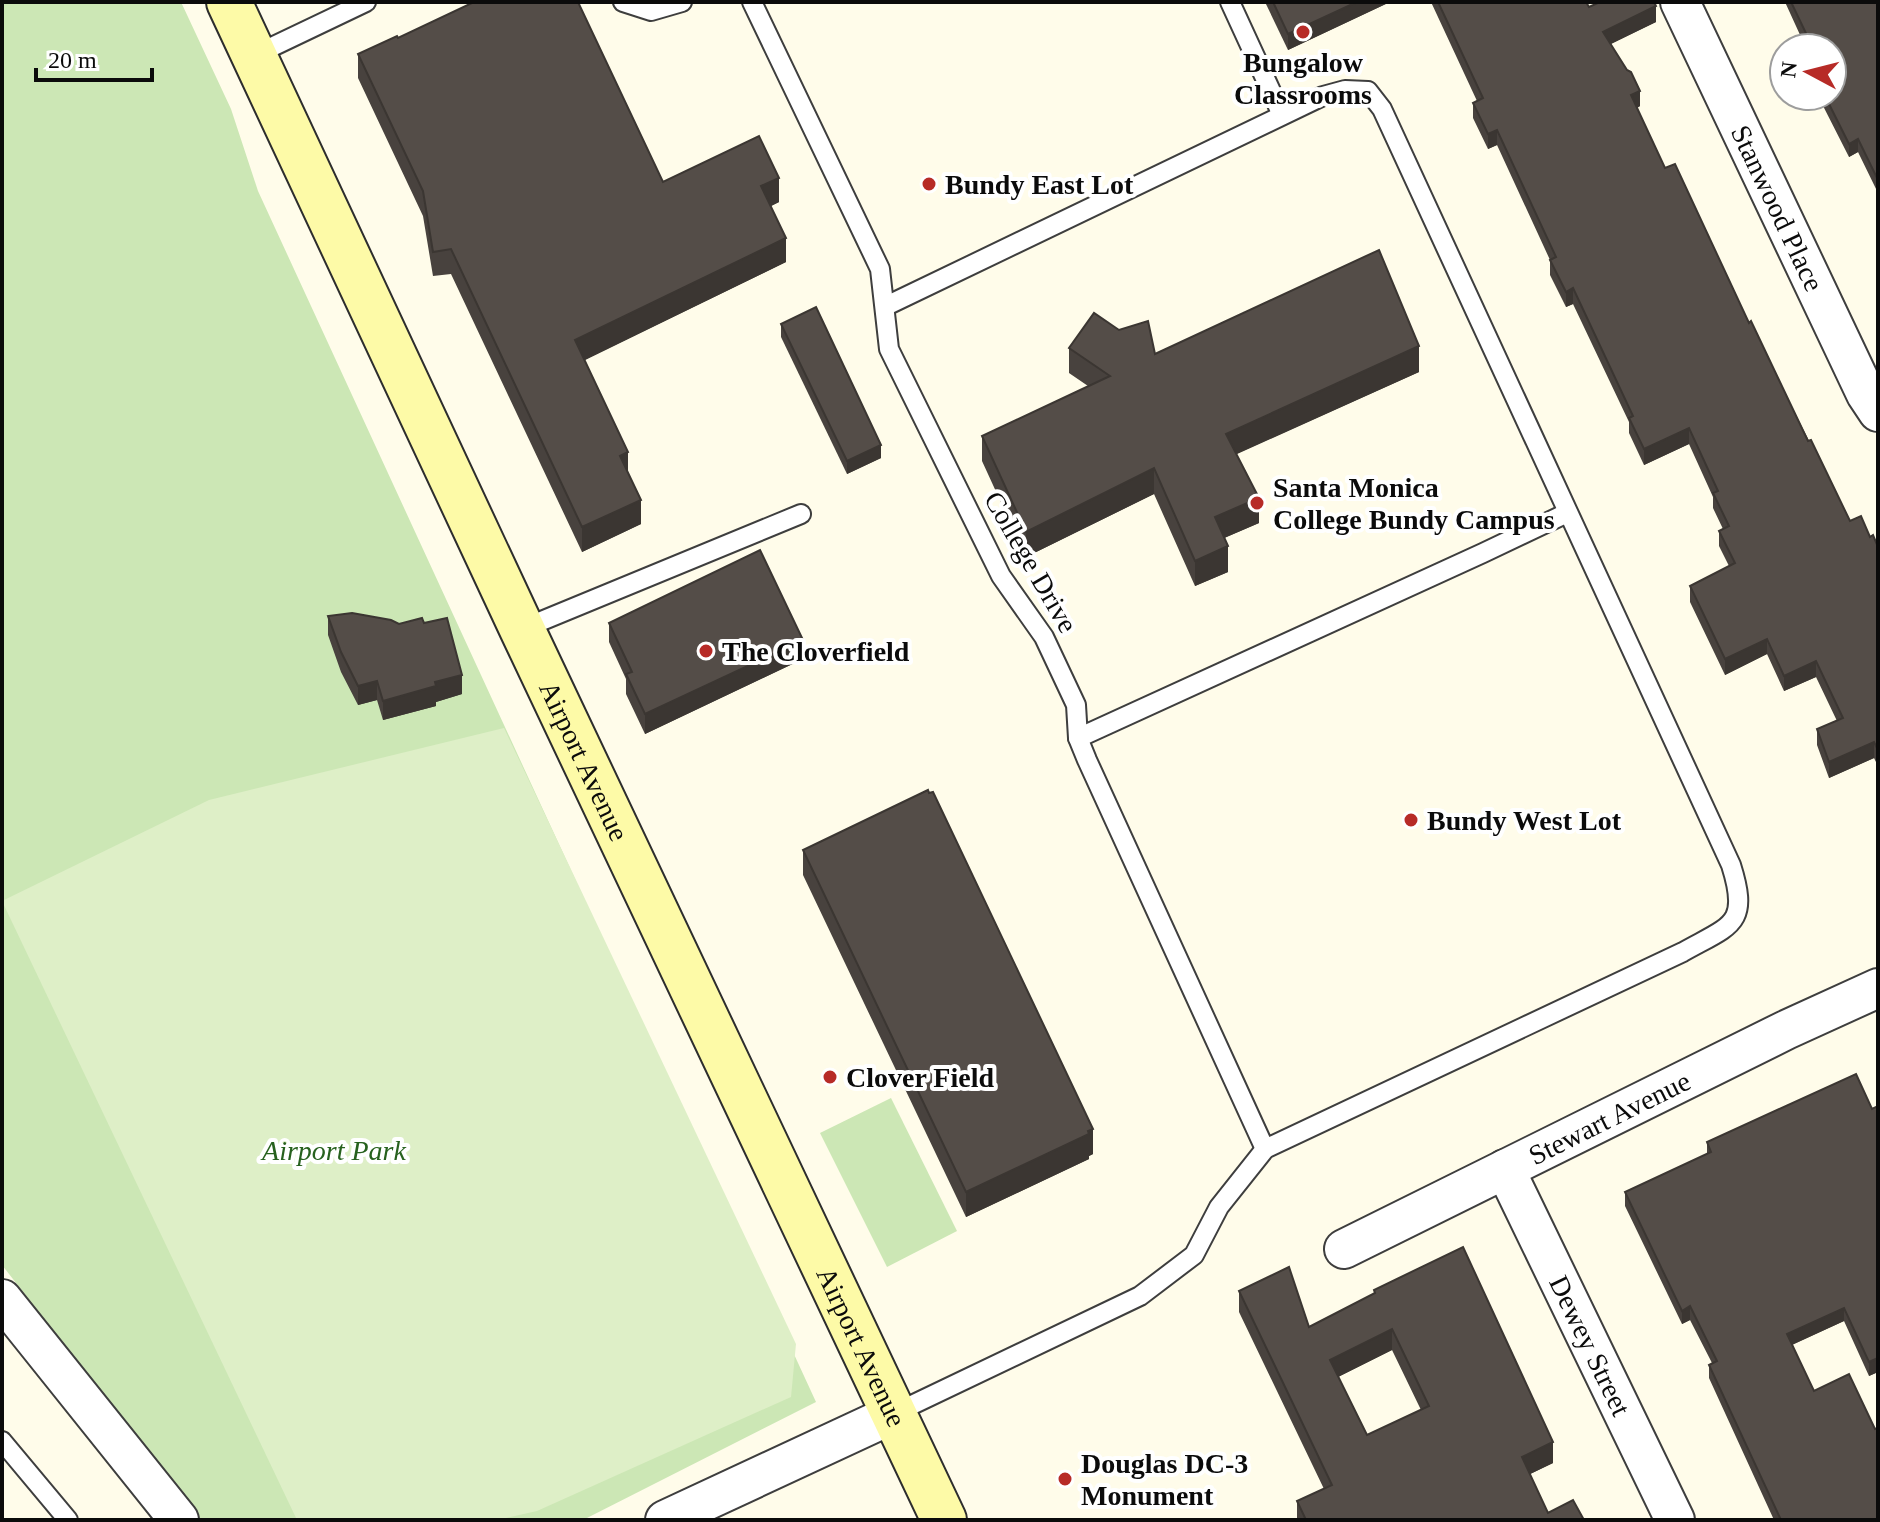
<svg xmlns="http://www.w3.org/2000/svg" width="1880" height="1522" font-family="Georgia,serif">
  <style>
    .green { fill: #cce7b5 }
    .pitch { fill: #deefc7 }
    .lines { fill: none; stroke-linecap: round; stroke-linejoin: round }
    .lane-casing { stroke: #3e3e3e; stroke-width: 22 }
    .street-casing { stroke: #3e3e3e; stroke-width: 42 }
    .secondary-casing { stroke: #2d2d2d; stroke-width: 48 }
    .lane { stroke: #fff; stroke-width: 18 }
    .street { stroke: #fff; stroke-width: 38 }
    .secondary { stroke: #fdfaa7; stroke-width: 44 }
    .wall { fill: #48423e; fill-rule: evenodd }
    .shaded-wall { fill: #3b3632 }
    .building { fill: #544d48; stroke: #3b3632; stroke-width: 2; fill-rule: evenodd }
    .poi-dot { fill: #b72b27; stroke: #fff; stroke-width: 3 }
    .labels { text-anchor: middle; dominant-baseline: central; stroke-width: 8; stroke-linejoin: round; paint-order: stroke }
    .poi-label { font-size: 28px; font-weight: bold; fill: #0b0b0b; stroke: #fff; text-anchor: start }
    .street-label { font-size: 28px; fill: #0b0b0b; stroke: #fff }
    .park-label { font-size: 28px; font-style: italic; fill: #27611e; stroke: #fff }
  </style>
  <rect width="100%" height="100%" fill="#fffcea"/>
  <g class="green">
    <path d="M2 2H181L231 109 258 191 816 1402 583 1520H201L2 1265Z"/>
    <path d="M891 1098 957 1231 887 1267 820 1133Z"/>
  </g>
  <path class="pitch" d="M504 728 796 1344 791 1397 537 1511 497 1520H297L2 901 209 800Z"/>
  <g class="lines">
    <g class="lane-casing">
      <g id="lane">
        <path d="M623 2 651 11 682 2"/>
        <path d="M752 2 880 269 889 349 1001 576 1044 637 1076 705 1078 738 1087 760 1265 1149"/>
        <path d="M1230 2 1282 115"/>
        <path d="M253 56 366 2"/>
        <path d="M886 306 1323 96 1345 90 1368 91 1382 109 1731 865C1750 925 1731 925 1683 952L1265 1149 1219 1207 1194 1255 1140 1296 893 1414"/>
        <path d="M522 629 801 514"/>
        <path d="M1078 738 1483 553 1567 513"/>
        <path d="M2 1441 68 1520"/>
      </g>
    </g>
    <g class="street-casing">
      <g id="street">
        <path id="s1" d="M1680 2 1866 394 1878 412"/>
        <path id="s2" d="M1505 1169 1675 1520"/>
        <path id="s3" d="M1344 1249 1786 1030 1878 988"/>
        <path d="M2 1299 179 1520"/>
        <path d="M665 1520 893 1414"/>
      </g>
    </g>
    <g class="secondary-casing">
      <g id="secondary">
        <path id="s4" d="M229 2 522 629 944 1520"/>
      </g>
    </g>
    <use href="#lane" class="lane"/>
    <use href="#street" class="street"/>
    <use href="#secondary" class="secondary"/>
  </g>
  <g class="wall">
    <path d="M1265 2H1390L1288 50Z"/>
    <path d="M1431 2H1586L1589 7 1656 22 1610 44 1640 106 1637 108 1665 168 1749 323 1850 521 1870 537 1878 547V766L1874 758 1829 778 1817 745V729L1837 721 1816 677 1784 691 1767 654 1725 675 1690 602V586L1729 566 1719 546V531L1723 529 1713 508V497L1689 444 1644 465 1629 433V422L1573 304 1566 307 1550 275V260L1497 145 1488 149 1473 118V103L1477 101Z"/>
    <path d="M1785 2H1878V193L1858 152 1849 157 1818 96H1832V48H1806Z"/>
    <path d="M398 38 663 182 779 202 771 206 786 262 584 360 628 473 641 524 582 552 451 274 433 276 423 216 358 78V54Z"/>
    <path d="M781 324 881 458 847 474 781 337Z"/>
    <path d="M1069 348 1155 354 1419 372 1236 454 1259 523 1224 538 1228 572 1195 586 1154 494 1026 557 982 461V436L1088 386 1069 373Z"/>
    <path d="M328 616 399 624 424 623 462 694 436 702V706L383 720 377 700 358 705 341 672 328 635Z"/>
    <path d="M609 623 803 659 645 734 626 694V679L609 642Z"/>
    <path d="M803 850 1093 1154 1089 1156V1159L966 1217 803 875Z"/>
    <path d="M1878 1106V1372L1869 1376 1844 1321 1792 1345 1814 1391 1878 1520H1774L1709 1378V1365L1712 1363 1690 1320 1682 1324 1625 1206V1192L1707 1154V1142L1872 1109Z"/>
    <path d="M1374 1290 1553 1463 1530 1474 1548 1513 1584 1520H1297V1501L1324 1489 1239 1312V1291L1309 1327 1374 1294ZM1392 1350 1421 1410 1367 1435 1338 1377Z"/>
  </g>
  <g class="shaded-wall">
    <path d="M1357 2H1390L1288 50V34Z"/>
    <path d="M1656 6V22L1603 48V32Z"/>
    <path d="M1640 91V106L1631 111V95Z"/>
    <path d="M1497 130V145L1488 149V134Z"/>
    <path d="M1858 139V152L1849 157V144Z"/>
    <path d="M779 178V202L761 211V186Z"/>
    <path d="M786 238V262L575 365V340Z"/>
    <path d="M1573 288V304L1566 307V292Z"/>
    <path d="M1419 346V372L1226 459V434Z"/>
    <path d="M1689 428V444L1644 465V449Z"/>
    <path d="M881 445V458L847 474V461Z"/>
    <path d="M628 452V477L620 456Z"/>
    <path d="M1154 468V494L1026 557V532Z"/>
    <path d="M1259 498V523L1215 542V517Z"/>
    <path d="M641 500V524L582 552V527Z"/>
    <path d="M1228 546V572L1195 586V561Z"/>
    <path d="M1767 639V654L1725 675V659Z"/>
    <path d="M803 640V659L645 734V714Z"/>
    <path d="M1816 661V677L1784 691V676Z"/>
    <path d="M462 675V694L436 702V706L383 720V701L435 682Z"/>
    <path d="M377 681V700L358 705V686Z"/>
    <path d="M1874 742V758L1829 778V762Z"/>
    <path d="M1093 1129V1154L1089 1156V1159L966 1217V1192Z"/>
    <path d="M1690 1306V1320L1682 1324V1311Z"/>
    <path d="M1844 1308V1321L1787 1347V1334Z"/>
    <path d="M1392 1329V1350L1330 1381V1360Z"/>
    <path d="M1878 1358V1372L1869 1376V1362Z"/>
    <path d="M1553 1442V1463L1522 1478V1457Z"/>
  </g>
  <g class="building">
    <path d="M474 2H578L663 182 759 136 779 178 761 186 786 238 575 340 628 452 620 456 641 500 582 527 451 249 433 252 423 191 358 54 397 36 398 38Z"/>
    <path d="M1273 2H1357L1288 34Z"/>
    <path d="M1438 2H1586L1589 7 1600 2H1654L1656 6 1603 32 1627 70 1631 72 1640 91 1631 95 1665 168 1675 164 1749 323 1751 321 1808 441 1811 440 1850 521 1861 516 1870 537 1873 535 1878 547V750L1874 742 1829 762 1817 729 1843 718 1816 661 1784 676 1767 639 1725 659 1690 586 1735 563 1719 531 1729 526 1713 493 1718 491 1689 428 1644 449 1629 418 1633 416 1573 288 1566 292 1550 260 1556 257 1497 130 1488 134 1473 103 1483 98Z"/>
    <path d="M1791 2H1878V180L1858 139 1849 144 1825 96H1832V48H1813Z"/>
    <path d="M1379 250 1419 346 1226 434 1259 498 1215 517 1228 546 1195 561 1154 468 1026 532 982 436 1110 376 1069 348 1094 313 1119 330 1148 321 1155 354Z"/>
    <path d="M816 307 881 445 847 461 781 324Z"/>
    <path d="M760 550 803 640 645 714 626 674 632 672 609 623Z"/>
    <path d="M352 613 391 620 399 624 422 618 424 623 447 618 462 675 435 682 436 686 383 701 377 681 358 686 341 652 328 616Z"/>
    <path d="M928 790 929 793 933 792 1093 1129 1088 1131 1089 1134 966 1192 803 850Z"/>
    <path d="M1856 1074 1872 1109 1878 1106V1358L1869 1362 1844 1308 1787 1334 1814 1391 1849 1374 1875 1429 1878 1428V1520H1781L1709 1365 1717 1361 1690 1306 1682 1311 1625 1192 1711 1152 1707 1142Z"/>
    <path d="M1463 1247 1553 1442 1522 1457 1548 1513 1573 1500 1584 1520H1306L1297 1501 1332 1485 1239 1291 1289 1267 1309 1327 1375 1293 1374 1290ZM1392 1329 1429 1406 1367 1435 1330 1360Z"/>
  </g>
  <g class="poi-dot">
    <circle cx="1303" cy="32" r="8"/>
    <circle cx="929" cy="184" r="8"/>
    <circle cx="1257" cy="503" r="8"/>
    <circle cx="706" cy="651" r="8"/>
    <circle cx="1411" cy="820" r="8"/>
    <circle cx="830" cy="1077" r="8"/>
    <circle cx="1065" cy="1479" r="8"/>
  </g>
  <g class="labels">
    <g class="poi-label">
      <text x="1303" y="62" text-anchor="middle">Bungalow<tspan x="1303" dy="32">Classrooms</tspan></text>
      <text x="945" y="184">Bundy East Lot</text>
      <text x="1273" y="487">Santa Monica<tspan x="1273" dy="32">College Bundy Campus</tspan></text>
      <text x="722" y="651">The Cloverfield</text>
      <text x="1427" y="820">Bundy West Lot</text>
      <text x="846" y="1077">Clover Field</text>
      <text x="1081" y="1463">Douglas DC-3<tspan x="1081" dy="32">Monument</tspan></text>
    </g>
    <g class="street-label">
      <text stroke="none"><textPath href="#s1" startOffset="228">Stanwood Place</textPath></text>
      <text transform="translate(1031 562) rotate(60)">College Drive</text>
      <text stroke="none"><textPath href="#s4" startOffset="838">Airport Avenue</textPath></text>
      <text stroke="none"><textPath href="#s3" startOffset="296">Stewart Avenue</textPath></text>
      <text stroke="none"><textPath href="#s2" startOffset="196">Dewey Street</textPath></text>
      <text stroke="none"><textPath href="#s4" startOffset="1486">Airport Avenue</textPath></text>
    </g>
    <g class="park-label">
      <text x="334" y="1150">Airport Park</text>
    </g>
  </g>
  <rect width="1880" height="1522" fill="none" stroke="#0b0b0b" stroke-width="8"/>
  <g transform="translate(1808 72) rotate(277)"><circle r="38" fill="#ffffff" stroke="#9d9d9d" stroke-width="2"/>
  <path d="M0-6L14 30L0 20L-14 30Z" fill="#b72b27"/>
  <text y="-12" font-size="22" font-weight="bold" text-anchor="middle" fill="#0b0b0b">N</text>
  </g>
  <path d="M36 68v12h116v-12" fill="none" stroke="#0b0b0b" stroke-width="4"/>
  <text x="48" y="68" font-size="24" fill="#0b0b0b" stroke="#ffffff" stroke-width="6" paint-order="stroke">20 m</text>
</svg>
